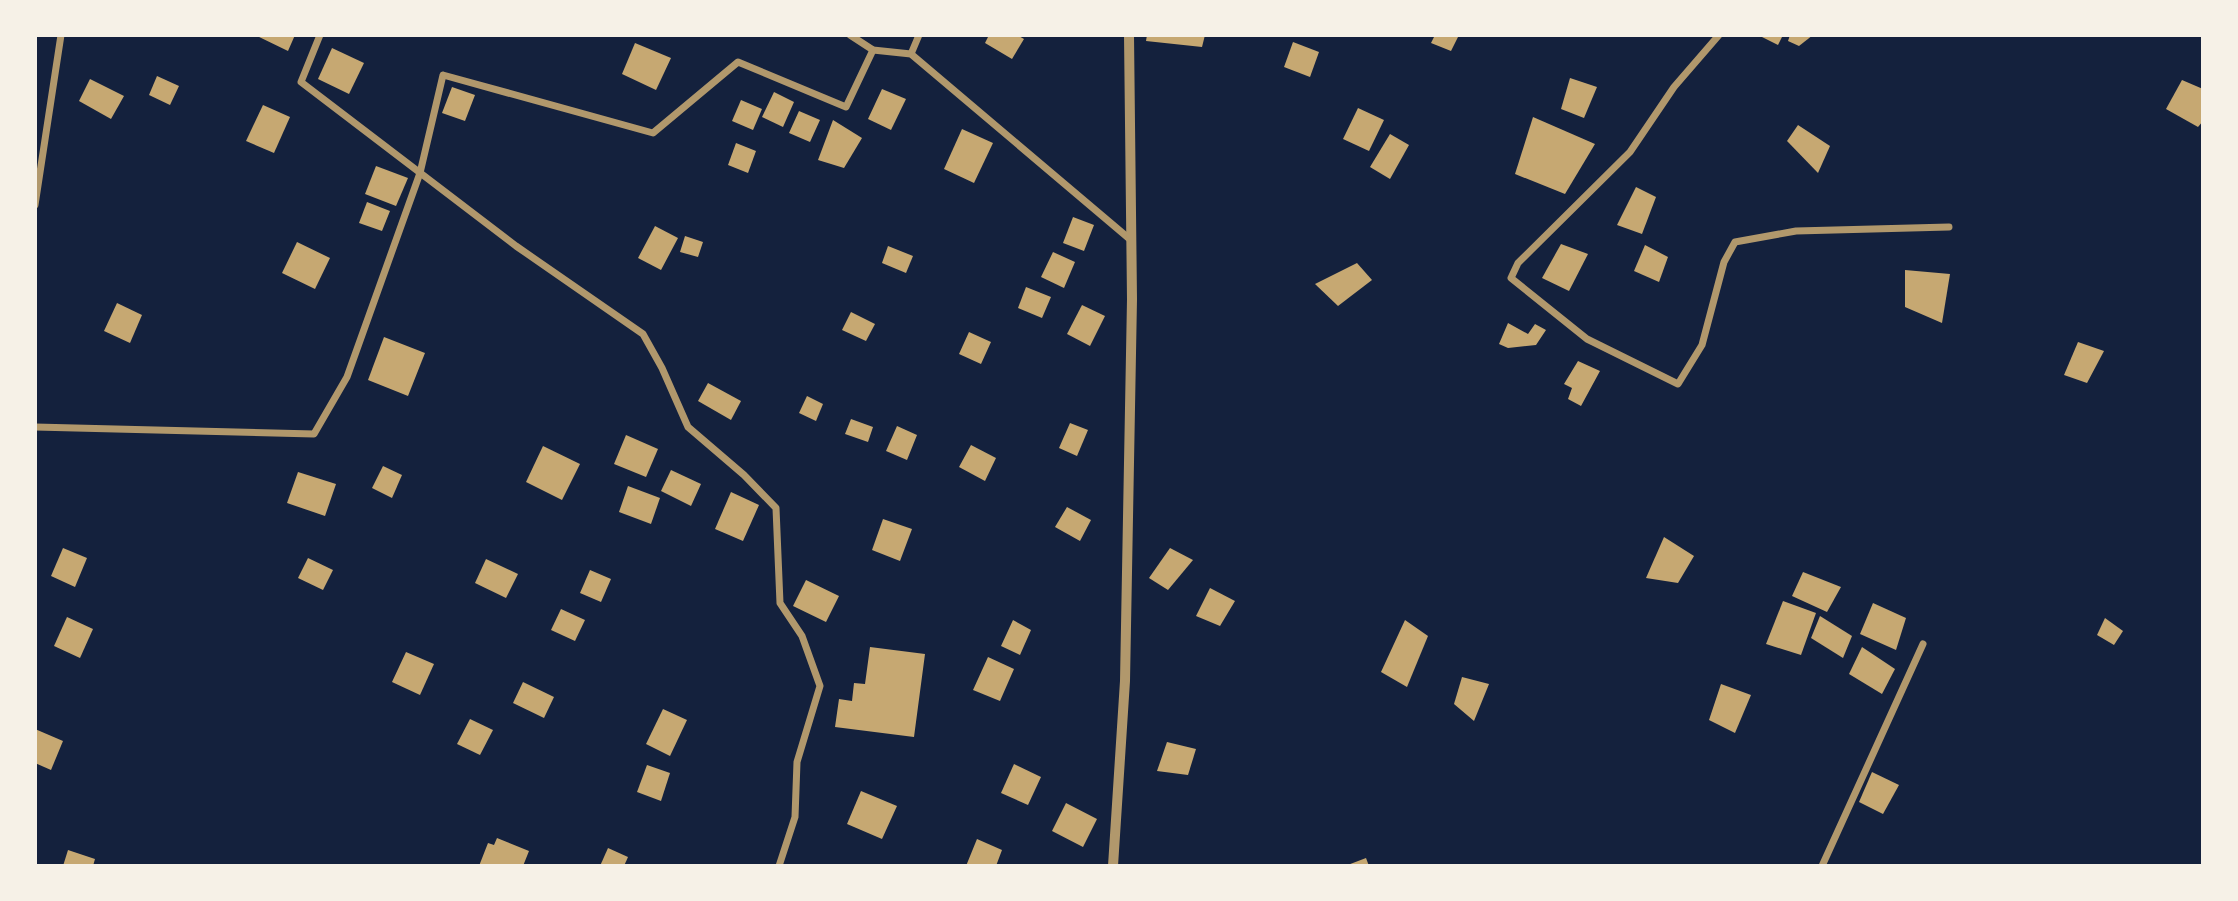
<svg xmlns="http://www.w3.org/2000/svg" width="2238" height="901" font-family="Arial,sans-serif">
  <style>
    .building { fill: #c6a872 }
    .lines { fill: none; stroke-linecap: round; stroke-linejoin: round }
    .minor { stroke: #b1986c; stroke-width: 7 }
    .tertiary { stroke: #b1986c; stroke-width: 10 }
  </style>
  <rect width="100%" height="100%" fill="#14213d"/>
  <g class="building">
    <path d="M255 35H295L288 51Z"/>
    <path d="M989 35H1017L1024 39 1012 59 985 43Z"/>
    <path d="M1147 35H1205L1202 47 1146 41Z"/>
    <path d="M1435 35H1459L1451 51 1431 43Z"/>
    <path d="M1758 35H1783L1778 45Z"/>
    <path d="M1790 35H1813L1799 46 1788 41Z"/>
    <path d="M1293 42 1319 52 1310 77 1284 67Z"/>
    <path d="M635 43 671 58 656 90 622 74Z"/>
    <path d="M332 48 364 63 349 94 318 79Z"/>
    <path d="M157 76 179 86 170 105 149 95Z"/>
    <path d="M1570 78 1597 87 1584 118 1561 109Z"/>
    <path d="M90 79 124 96 111 119 79 101Z"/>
    <path d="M2182 80 2203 89V121L2198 127 2166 109Z"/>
    <path d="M452 87 475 95 465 121 442 113Z"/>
    <path d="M882 89 906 99 891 130 868 119Z"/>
    <path d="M774 92 794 102 783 127 762 117Z"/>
    <path d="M741 100 762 109 753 130 732 121Z"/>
    <path d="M263 105 290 117 274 153 246 141Z"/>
    <path d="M1358 108 1384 120 1369 151 1343 139Z"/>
    <path d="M799 111 820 120 810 142 789 133Z"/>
    <path d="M1533 117 1595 144 1565 194 1515 174Z"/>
    <path d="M833 120 862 138 844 168 818 160Z"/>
    <path d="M1798 125 1830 146 1818 173 1787 141Z"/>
    <path d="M962 129 993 143 974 183 944 169Z"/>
    <path d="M1390 134 1409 145 1390 179 1370 167Z"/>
    <path d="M736 143 756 151 748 173 728 165Z"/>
    <path d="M376 166 408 178 396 206 365 194Z"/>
    <path d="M1636 187 1656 197 1642 234 1617 225Z"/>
    <path d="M367 202 390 211 382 231 359 223Z"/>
    <path d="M1073 217 1094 225 1084 251 1063 243Z"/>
    <path d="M655 226 678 238 661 270 638 258Z"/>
    <path d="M685 236 703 242 698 257 680 252Z"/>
    <path d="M297 242 330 258 315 289 282 273Z"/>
    <path d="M1561 244 1588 254 1569 291 1542 278Z"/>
    <path d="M1645 245 1668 257 1659 282 1634 271Z"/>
    <path d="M888 246 913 256 906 273 882 263Z"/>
    <path d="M1053 252 1075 262 1064 288 1041 277Z"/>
    <path d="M1357 263 1372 280 1338 306 1315 284Z"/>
    <path d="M1905 270 1950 274 1942 323 1905 307Z"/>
    <path d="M1026 287 1051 297 1042 318 1018 308Z"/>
    <path d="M117 303 142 315 130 343 104 331Z"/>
    <path d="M1082 305 1105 316 1090 346 1067 334Z"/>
    <path d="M851 312 875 324 866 341 842 330Z"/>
    <path d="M1508 323 1528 334 1535 324 1546 330 1536 345 1508 348 1499 344Z"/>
    <path d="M969 332 991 342 981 364 959 354Z"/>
    <path d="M384 337 425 353 408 396 368 380Z"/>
    <path d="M2078 342 2104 351 2087 383 2064 375Z"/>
    <path d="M1578 361 1600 371 1581 406 1568 399 1572 388 1564 384Z"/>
    <path d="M708 383 741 401 731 420 698 401Z"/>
    <path d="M807 396 823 404 816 421 799 413Z"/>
    <path d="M851 419 873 427 868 442 845 434Z"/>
    <path d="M1070 423 1088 430 1077 456 1059 448Z"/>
    <path d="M897 426 917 435 907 460 886 451Z"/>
    <path d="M626 435 658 449 646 477 614 464Z"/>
    <path d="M971 445 996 458 985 481 959 467Z"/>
    <path d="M543 446 580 464 562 500 526 482Z"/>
    <path d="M383 466 402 475 392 498 372 488Z"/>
    <path d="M671 470 701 484 691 506 661 491Z"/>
    <path d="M298 472 336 484 325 516 287 503Z"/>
    <path d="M628 486 660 498 651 524 619 512Z"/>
    <path d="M731 492 759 505 743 541 715 529Z"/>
    <path d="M1067 507 1091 520 1080 541 1055 527Z"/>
    <path d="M883 519 912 529 900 561 872 550Z"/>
    <path d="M1664 537 1694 556 1678 583 1646 578Z"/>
    <path d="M63 548 87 558 75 587 51 576Z"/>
    <path d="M1170 548 1193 560 1168 590 1149 578Z"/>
    <path d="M308 558 333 570 323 590 298 578Z"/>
    <path d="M486 559 518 574 506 598 475 583Z"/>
    <path d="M590 570 611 579 601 602 580 593Z"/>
    <path d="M1803 572 1841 587 1827 612 1792 596Z"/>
    <path d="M806 580 839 596 826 622 793 606Z"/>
    <path d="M1210 588 1235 601 1220 626 1196 616Z"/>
    <path d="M1783 601 1816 613 1801 655 1766 644Z"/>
    <path d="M1873 603 1906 618 1896 650 1860 634Z"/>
    <path d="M561 609 585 620 575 641 551 630Z"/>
    <path d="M1820 616 1852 636 1843 658 1811 638Z"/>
    <path d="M67 617 93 629 80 658 54 646Z"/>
    <path d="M2105 618 2123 631 2114 645 2097 635Z"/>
    <path d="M1013 620 1031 630 1020 655 1001 646Z"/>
    <path d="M1405 620 1428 636 1407 687 1381 672Z"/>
    <path d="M870 647 925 654 914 737 835 727 839 699 852 701 854 683 865 684Z"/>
    <path d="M1862 647 1895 669 1882 694 1849 674Z"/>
    <path d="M406 652 434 664 420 695 392 682Z"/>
    <path d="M988 657 1014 669 1000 701 973 690Z"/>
    <path d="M1462 677 1489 684 1474 721 1454 704Z"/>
    <path d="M523 682 554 697 544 718 513 703Z"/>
    <path d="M1721 684 1751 695 1735 733 1709 720Z"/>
    <path d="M663 709 687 720 670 756 646 744Z"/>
    <path d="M470 719 493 730 480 755 457 744Z"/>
    <path d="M35 729 63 741 51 770 35 763Z"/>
    <path d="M1167 742 1196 749 1188 775 1157 771Z"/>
    <path d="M1014 764 1041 777 1028 805 1001 793Z"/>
    <path d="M647 765 670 773 661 801 637 792Z"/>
    <path d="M1872 772 1899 785 1883 814 1859 802Z"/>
    <path d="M861 791 897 806 882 839 847 824Z"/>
    <path d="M1066 803 1097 819 1083 847 1052 831Z"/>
    <path d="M497 838 529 851 523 866H479L488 843 494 845Z"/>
    <path d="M977 839 1002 850 996 866H966Z"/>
    <path d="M608 848 628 857 624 866H600Z"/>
    <path d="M68 850 95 859 93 866H63Z"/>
    <path d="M1366 858 1369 866H1345Z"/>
  </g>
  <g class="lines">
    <g class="minor">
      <path d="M320 35 301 82 516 246 643 334 662 368 688 427 744 475 776 508 780 603 802 636 820 686 797 762 795 817 779 866"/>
      <path d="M850 35 873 50 911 54 1132 241"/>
      <path d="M1719 35 1674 87 1630 152 1518 263 1511 278 1587 339 1678 384 1702 345 1724 262 1735 242 1796 231 1949 227"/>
      <path d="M911 54 919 35"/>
      <path d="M35 205 61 35"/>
      <path d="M35 427 314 434 347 377 420 173 443 75 653 133 738 62 846 107 873 50"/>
      <path d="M1822 866 1923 644"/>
    </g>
    <path class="tertiary" d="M1113 866 1125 681 1132 299 1129 35"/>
  </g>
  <rect width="2238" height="901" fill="none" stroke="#f6f1e7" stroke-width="74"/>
</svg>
